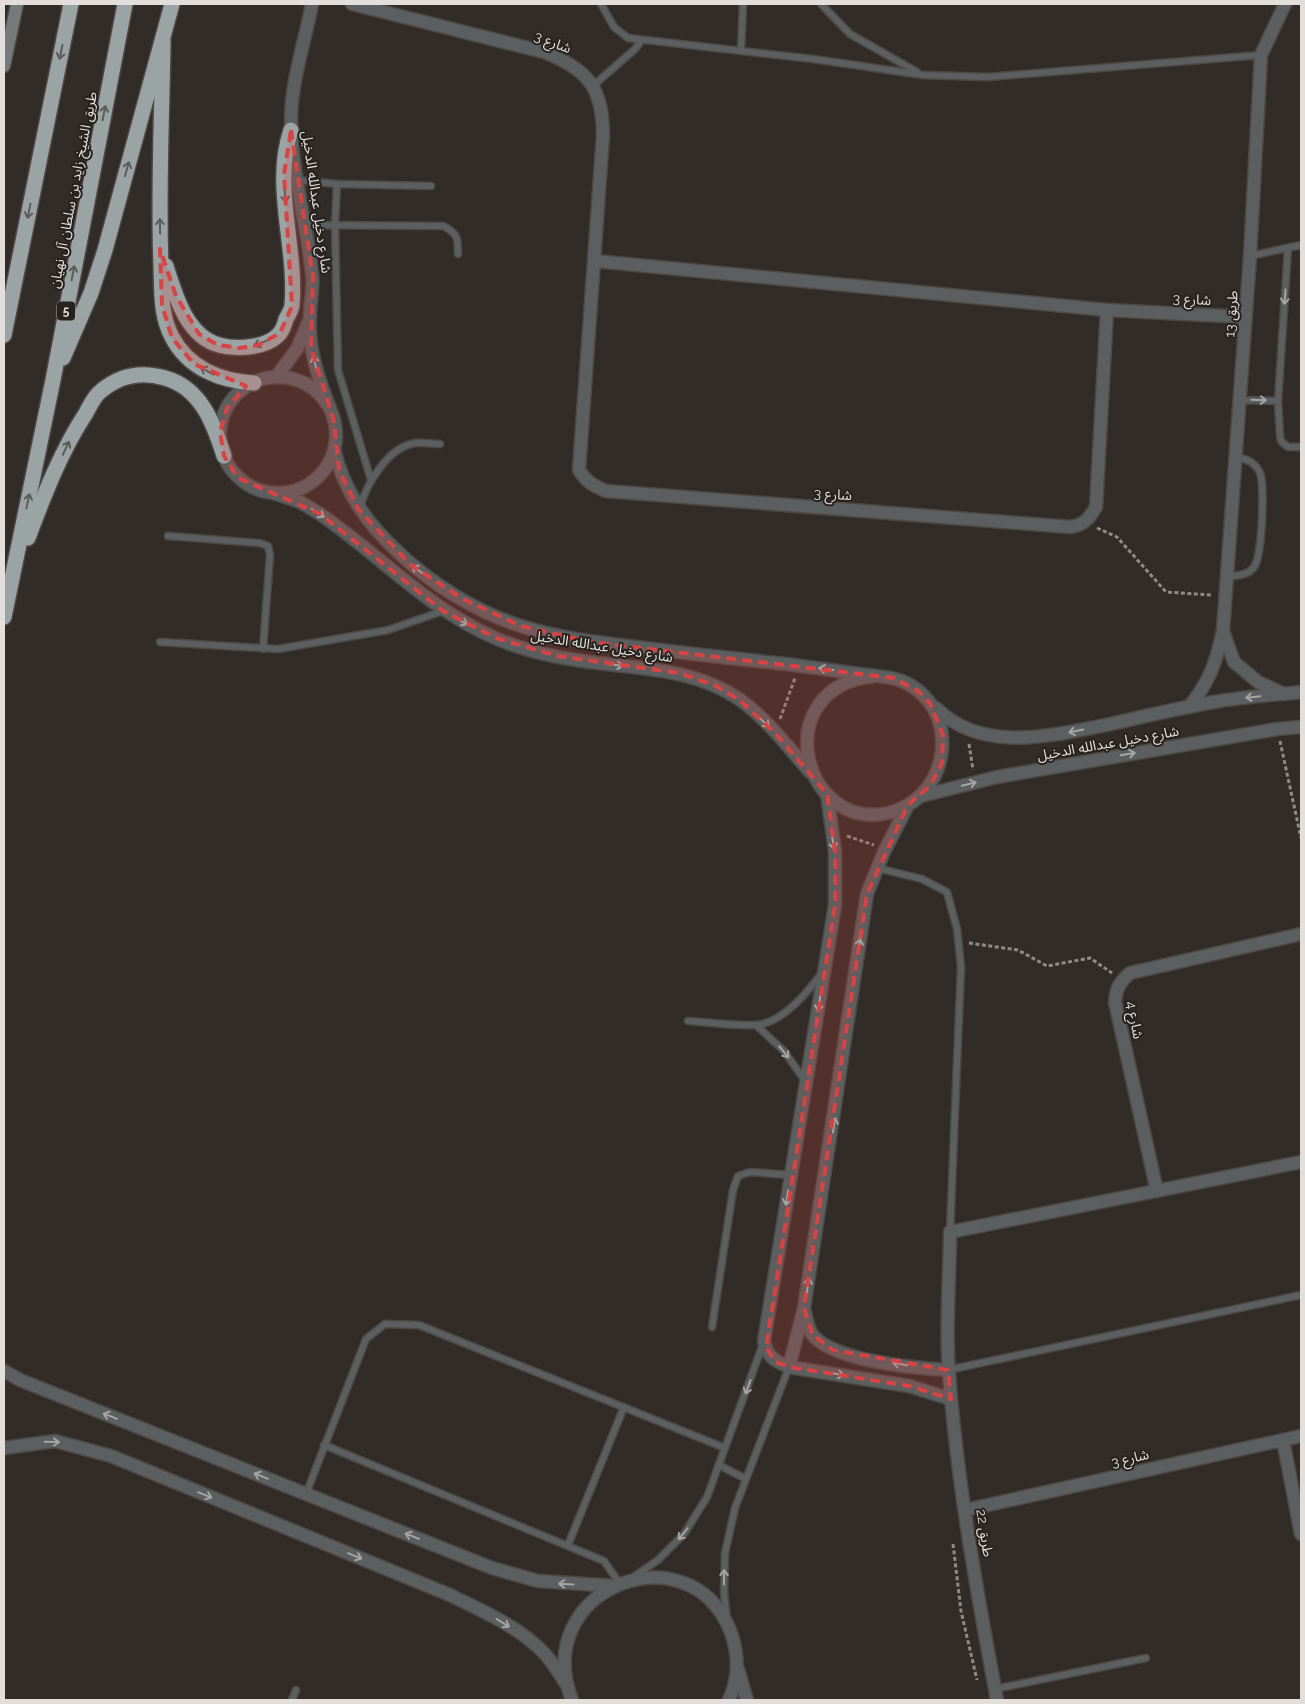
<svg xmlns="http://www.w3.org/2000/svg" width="1305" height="1704" font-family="Raleway,'Noto Sans Arabic',sans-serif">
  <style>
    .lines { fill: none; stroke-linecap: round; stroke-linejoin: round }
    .service-casing { stroke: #4d4844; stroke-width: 9 }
    .minor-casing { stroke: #4d4844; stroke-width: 15 }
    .tertiary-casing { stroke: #4d4844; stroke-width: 15 }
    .secondary-casing { stroke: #4d4844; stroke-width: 15 }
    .motorway-casing { stroke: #4d4844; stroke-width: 18 }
    .path { stroke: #8f8b87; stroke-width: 3; stroke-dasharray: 4 2.5; stroke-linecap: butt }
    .service { stroke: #5b5f5f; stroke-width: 6 }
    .minor { stroke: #5b5f5f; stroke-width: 12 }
    .tertiary { stroke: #5b5f5f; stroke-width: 12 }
    .secondary { stroke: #757b7b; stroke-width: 12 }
    .motorway { stroke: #9aa4a4; stroke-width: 15 }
    .oneway { stroke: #5b5c5a }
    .oneway2 { stroke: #a5a5a3 }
    .marked { fill: #d84343; fill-opacity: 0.2; stroke: #d84343; stroke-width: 4; stroke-dasharray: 10 6; stroke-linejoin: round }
    .labels { text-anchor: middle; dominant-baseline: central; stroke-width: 4; stroke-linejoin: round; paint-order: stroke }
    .shield { fill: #27221e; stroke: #a9a6a2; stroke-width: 1 }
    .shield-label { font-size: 12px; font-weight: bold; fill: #e1dedb }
    .street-label { font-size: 14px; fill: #e1dedb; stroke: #27221e }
  </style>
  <rect width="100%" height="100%" fill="#312c27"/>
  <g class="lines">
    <g class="service-casing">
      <g id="service">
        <path d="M601 4 614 27 628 38 813 59 923 75 988 77 1261 55"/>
        <path d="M821 4 850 34 917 72"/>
        <path d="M741 51 743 4"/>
        <path d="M594 85 635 49 641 41"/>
        <path d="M297 180 337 184 431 186"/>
        <path d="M337 184 335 225 338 370 371 480"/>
        <path d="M306 225 443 226C458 233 458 239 458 254"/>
        <path d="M1288 248 1278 401 1280 436 1281 441 1288 447H1301"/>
        <path d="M1250 256 1301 245"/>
        <path d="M1239 400 1278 401"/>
        <path d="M360 508C366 485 388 446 416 443 424 442 432 444 440 444"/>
        <path d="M168 536 259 543 268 546 270 555 263 649"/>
        <path d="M1226 577C1236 575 1248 576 1254 567 1262 558 1265 484 1260 473 1255 462 1246 458 1235 457"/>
        <path d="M160 642 278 649 388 630 443 611"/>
        <path d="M877 868 922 879 947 892 957 929 961 967 950 1232"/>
        <path d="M688 1021C710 1022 733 1026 755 1025 781 1024 807 993 821 974"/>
        <path d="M756 1025 784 1051 805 1081"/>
        <path d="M712 1327 733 1190 738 1176 750 1172 791 1175"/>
        <path d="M948 1370 1301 1295"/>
        <path d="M324 1445 604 1561 620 1584"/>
        <path d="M719 1465 746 1479"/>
        <path d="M306 1494 366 1339 385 1324 419 1325 725 1448"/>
        <path d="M568 1545 624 1407"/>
        <path d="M632 1578 658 1560 684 1534 707 1497 763 1344"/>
        <path d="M727 1621 724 1592 725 1553 735 1508 789 1367"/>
        <path d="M995 1689 1146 1658"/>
        <path d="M292 1700 296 1690"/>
      </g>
    </g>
    <g class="minor-casing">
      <g id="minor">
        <path d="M312 4C305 41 291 82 291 120 291 172 307 222 312 274 314 288 310 302 310 316 308 348 318 378 330 408"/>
        <path d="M352 4 544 52C587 69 603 87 603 135L579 470C586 482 594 486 606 491L1070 527C1084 525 1089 519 1096 507L1107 310"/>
        <path d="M595 261 1107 310 1245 317"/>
        <path d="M276 377 297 349 308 323"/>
        <path d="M1223 631 1234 662 1258 682 1284 694"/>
        <path d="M1189 707C1210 681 1216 662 1223 631L1250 256 1261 55 1285 4"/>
        <path d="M827 794 835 852V905L764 1341C767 1357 775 1361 789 1367L909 1386 951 1399"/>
        <path d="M1157 1191 1115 1002C1116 988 1120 982 1130 973L1301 934"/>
        <path d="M805 1312C807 1320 808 1328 812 1334 832 1361 915 1368 948 1370"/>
        <path d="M789 1367 804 1308 867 894 884 852 908 805"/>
        <path d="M4 1371 20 1380 492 1568 538 1581 615 1586"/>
        <path d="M1283 1440 1301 1534"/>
        <path d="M4 1448 55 1441 111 1456 450 1595C482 1611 520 1627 545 1654 553 1663 560 1675 567 1685"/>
        <path d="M965 1510 1301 1436"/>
        <path d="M738 1669 747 1700"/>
        <path d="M572 1700C529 1588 688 1528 730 1630 739 1653 739 1678 729 1700"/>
        <path d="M997 1700C977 1592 957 1482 949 1373 945 1326 950 1278 950 1232L1301 1162"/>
      </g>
    </g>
    <g class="tertiary-casing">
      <g id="tertiary">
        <circle cx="278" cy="435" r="58"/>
        <path d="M334 449C344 491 366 522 397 551 431 584 478 613 524 627 563 639 603 643 644 648 691 654 739 659 786 664 811 667 836 671 860 674 874 676 889 676 902 681 963 707 952 798 888 813 801 832 767 687 874 676"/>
        <path d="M273 493 300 502 320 514C381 556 425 607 495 638 527 652 563 659 598 663 647 669 696 670 739 699 766 718 788 747 810 772"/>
        <path d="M936 708C981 753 1050 736 1106 725 1142 717 1178 708 1214 702 1243 697 1272 695 1301 692"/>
        <path d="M921 796 997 777 1277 729 1301 727"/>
      </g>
    </g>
    <g class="secondary-casing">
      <path id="secondary" d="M4 66 17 4"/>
    </g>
    <g class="motorway-casing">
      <g id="motorway">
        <path d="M163 41C162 116 158 191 161 266 162 289 160 315 172 337 188 368 220 381 254 383"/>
        <path d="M166 266C175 294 186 336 219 345 237 350 268 348 280 333 283 329 285 323 286 319 289 314 292 309 292 305 297 247 272 186 291 130"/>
        <path d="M4 335 71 4"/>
        <path d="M63 358 91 293 105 250 172 4"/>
        <path d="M28 538C44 495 61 451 86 413 90 406 94 396 101 391 120 375 141 371 165 378 201 388 214 424 224 456"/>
        <path d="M4 617 53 380 125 4"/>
      </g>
    </g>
    <g class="path">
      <path d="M1097 528 1117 537 1166 592 1211 595"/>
      <path d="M780 719 795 678"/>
      <path d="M1280 741 1301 838"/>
      <path d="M969 744 973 770"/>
      <path d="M847 836 874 845"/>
      <path d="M969 943 1018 950 1047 966 1090 958 1112 973"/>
      <path d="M953 1544 961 1611 977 1680"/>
    </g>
    <use href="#service" class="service"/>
    <use href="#minor" class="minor"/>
    <use href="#tertiary" class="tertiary"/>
    <use href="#secondary" class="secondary"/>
    <use href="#motorway" class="motorway"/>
  </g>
  <defs><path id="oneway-shaft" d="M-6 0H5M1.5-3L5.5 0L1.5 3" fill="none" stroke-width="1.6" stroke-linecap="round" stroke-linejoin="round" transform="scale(1.25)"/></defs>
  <g class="oneway">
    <use href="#oneway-shaft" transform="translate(61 52) rotate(102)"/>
    <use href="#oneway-shaft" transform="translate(104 113) rotate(-79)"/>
    <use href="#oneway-shaft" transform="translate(127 169) rotate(-74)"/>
    <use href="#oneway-shaft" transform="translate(285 195) rotate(86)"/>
    <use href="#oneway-shaft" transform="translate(29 211) rotate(102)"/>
    <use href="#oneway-shaft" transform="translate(160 226) rotate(-91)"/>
    <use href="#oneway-shaft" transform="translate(73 273) rotate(-79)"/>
    <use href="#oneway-shaft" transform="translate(261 343) rotate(157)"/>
    <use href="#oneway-shaft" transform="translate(207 371) rotate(-151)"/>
    <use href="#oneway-shaft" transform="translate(66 448) rotate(-65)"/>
    <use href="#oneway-shaft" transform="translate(28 501) rotate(-78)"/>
  </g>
  <g class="oneway2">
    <use href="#oneway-shaft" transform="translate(1285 297) rotate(94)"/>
    <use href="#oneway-shaft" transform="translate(315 363) rotate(-102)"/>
    <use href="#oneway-shaft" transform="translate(1259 400) rotate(2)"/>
    <use href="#oneway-shaft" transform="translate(318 513) rotate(33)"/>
    <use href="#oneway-shaft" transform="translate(418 570) rotate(-144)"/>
    <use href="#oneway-shaft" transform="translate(461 621) rotate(29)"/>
    <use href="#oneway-shaft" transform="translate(616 665) rotate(6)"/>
    <use href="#oneway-shaft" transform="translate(826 669) rotate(-172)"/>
    <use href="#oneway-shaft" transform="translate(1253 697) rotate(174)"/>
    <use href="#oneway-shaft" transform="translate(764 722) rotate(44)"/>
    <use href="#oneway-shaft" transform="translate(1076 731) rotate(168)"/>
    <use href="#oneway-shaft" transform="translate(1128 754) rotate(-10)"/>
    <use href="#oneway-shaft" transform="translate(969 784) rotate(-14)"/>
    <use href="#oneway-shaft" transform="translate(833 842) rotate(81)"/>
    <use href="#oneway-shaft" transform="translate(859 946) rotate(-82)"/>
    <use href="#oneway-shaft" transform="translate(819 1004) rotate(99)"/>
    <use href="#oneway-shaft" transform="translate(784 1052) rotate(50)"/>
    <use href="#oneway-shaft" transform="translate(834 1125) rotate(-82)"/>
    <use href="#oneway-shaft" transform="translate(787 1198) rotate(99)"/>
    <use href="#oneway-shaft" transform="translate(808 1285) rotate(-81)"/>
    <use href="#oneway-shaft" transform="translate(900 1364) rotate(-171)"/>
    <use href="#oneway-shaft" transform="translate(837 1374) rotate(9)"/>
    <use href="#oneway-shaft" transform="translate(748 1387) rotate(110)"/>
    <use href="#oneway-shaft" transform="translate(110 1416) rotate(-158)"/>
    <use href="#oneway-shaft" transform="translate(52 1442) rotate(1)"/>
    <use href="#oneway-shaft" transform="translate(261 1476) rotate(-158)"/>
    <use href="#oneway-shaft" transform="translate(205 1495) rotate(22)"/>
    <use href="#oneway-shaft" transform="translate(683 1534) rotate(129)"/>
    <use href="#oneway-shaft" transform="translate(412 1536) rotate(-158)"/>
    <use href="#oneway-shaft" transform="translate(355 1556) rotate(22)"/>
    <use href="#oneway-shaft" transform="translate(724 1577) rotate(-89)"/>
    <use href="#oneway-shaft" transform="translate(566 1584) rotate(-177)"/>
    <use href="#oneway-shaft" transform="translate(503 1623) rotate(32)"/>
  </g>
  <path class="marked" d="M291 130 313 277 311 347 334 421 339 470 359 510 411 565 463 599 521 626 591 642 894 678 918 691 930 703 943 735 942 763 931 785 908 805 867 894 804 1308 813 1335 833 1350 948 1370 951 1399 909 1386 789 1367 776 1362 766 1348 835 905V852L827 794 774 732 739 700 716 686 679 673 557 656 496 638 443 611 320 514 238 478 224 456 220 432 227 408 246 386 194 364 172 338 162 305 160 249 176 296 199 334 218 345 240 348 258 345 280 333 292 306 284 174Z"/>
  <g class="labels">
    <rect class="shield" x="57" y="301.5" width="18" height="19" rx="4"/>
    <g class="shield-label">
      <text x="66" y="311">5</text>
    </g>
    <g class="street-label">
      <text transform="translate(553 42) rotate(21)">شارع 3</text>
      <text transform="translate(73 190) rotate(-79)">طريق الشيخ زايد بن سلطان آل نهيان</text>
      <text transform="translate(317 202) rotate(82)">شارع دخيل عبدالله الدخيل</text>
      <text transform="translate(1192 299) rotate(3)">شارع 3</text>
      <text transform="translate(1231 314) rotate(-86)">طريق 13</text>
      <text transform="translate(833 494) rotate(4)">شارع 3</text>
      <text transform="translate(602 646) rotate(9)">شارع دخيل عبدالله الدخيل</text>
      <text transform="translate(1108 743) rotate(-10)">شارع دخيل عبدالله الدخيل</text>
      <text transform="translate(1135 1020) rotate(79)">شارع 4</text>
      <text transform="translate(1130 1458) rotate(-13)">شارع 3</text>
      <text transform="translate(985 1533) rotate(81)">طريق 22</text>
    </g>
  </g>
  <rect width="1305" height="1704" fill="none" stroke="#e1dedb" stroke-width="10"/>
</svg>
